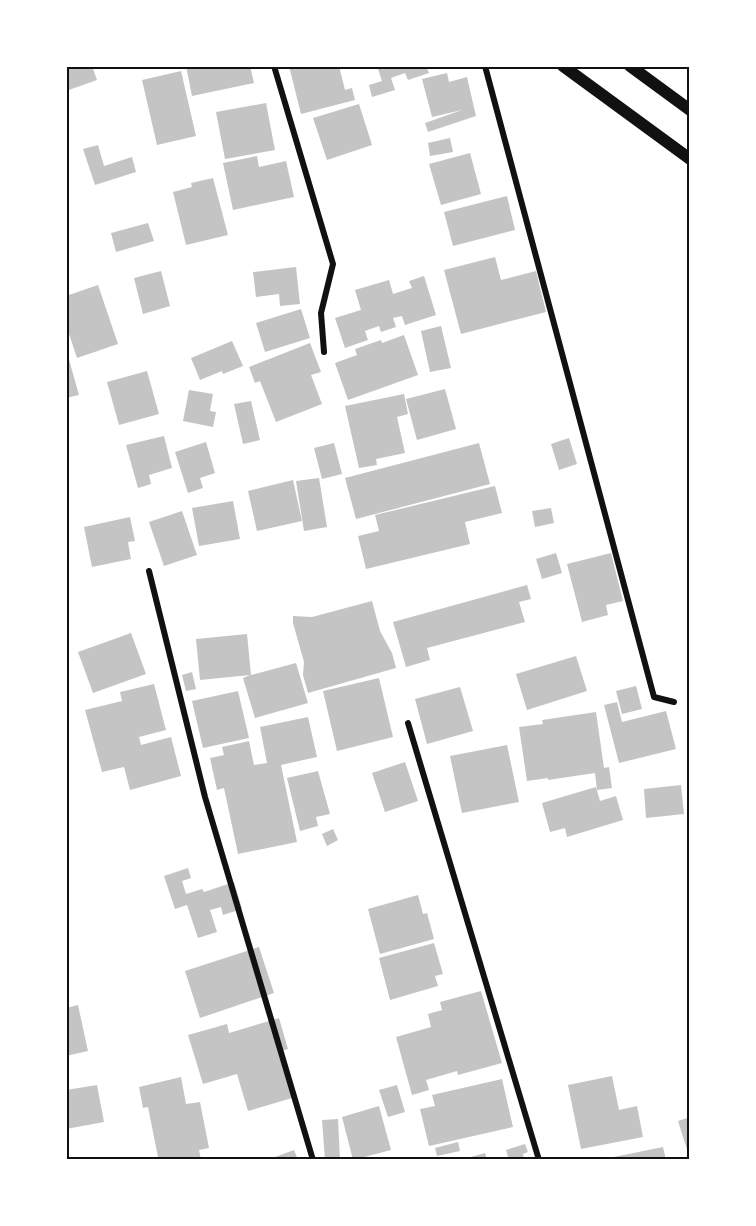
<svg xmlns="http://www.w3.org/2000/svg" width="756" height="1226" font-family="'Titillium Web',sans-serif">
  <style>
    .building { fill: #c4c4c4 }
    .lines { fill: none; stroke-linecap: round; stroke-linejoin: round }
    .minor { stroke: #111; stroke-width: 6 }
    .secondary { stroke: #111; stroke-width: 12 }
    .neatline { fill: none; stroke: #111; stroke-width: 2 }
  </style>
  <rect width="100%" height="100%" fill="#fff"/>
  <g class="building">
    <path d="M66 66H92L97 80 66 91Z"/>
    <path d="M186 66H250L254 83 192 96Z"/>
    <path d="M289 66H339L345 90 352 88 355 100 301 114Z"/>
    <path d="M377 66H426L429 73 408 80 405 73 391 78 395 90 372 97 369 85 382 81Z"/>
    <path d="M181 71 196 136 157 145 142 80Z"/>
    <path d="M447 73 449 82 467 77 476 116 428 132 425 123 462 110 432 117 422 79Z"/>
    <path d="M266 103 275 150 225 159 216 112Z"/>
    <path d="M359 104 372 145 327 160 313 118Z"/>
    <path d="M450 138 453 152 430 156 428 143Z"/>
    <path d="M98 145 104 166 132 157 136 172 95 185 83 149Z"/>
    <path d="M470 153 481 194 441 205 429 164Z"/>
    <path d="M257 156 259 167 286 161 294 197 233 210 223 163Z"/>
    <path d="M213 178 228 235 186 245 173 192 192 187 191 183Z"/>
    <path d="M507 196 515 230 453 246 444 212Z"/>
    <path d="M148 223 154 241 116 252 111 233Z"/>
    <path d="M495 257 501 280 536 271 546 312 461 334 444 270Z"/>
    <path d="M296 267 300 304 280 306 279 294 256 297 253 272Z"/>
    <path d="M161 271 170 306 143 314 134 278Z"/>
    <path d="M424 276 436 315 405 325 402 316 393 318 396 327 381 332 379 326 365 331 368 340 345 348 335 318 361 310 355 290 389 280 393 294 412 288 409 281Z"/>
    <path d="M98 285 118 344 77 358 66 325V296Z"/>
    <path d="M301 309 310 338 265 352 256 323Z"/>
    <path d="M441 326 451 368 430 372 421 331Z"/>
    <path d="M404 335 418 375 348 400 335 363 357 355 355 349 381 340 382 343Z"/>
    <path d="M232 341 243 366 223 374 222 371 200 380 191 358Z"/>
    <path d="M310 343 321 372 311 375 322 404 276 422 260 381 255 383 249 367Z"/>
    <path d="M66 349 79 395 66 398Z"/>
    <path d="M147 371 159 414 119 425 107 382Z"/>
    <path d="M445 389 456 429 417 440 406 399Z"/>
    <path d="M189 390 213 394 210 411 216 412 213 427 183 421Z"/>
    <path d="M404 394 408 414 397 417 405 453 376 459 377 465 359 468 345 406Z"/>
    <path d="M251 401 260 440 243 444 234 404Z"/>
    <path d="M164 436 172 468 149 475 151 484 138 488 126 445Z"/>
    <path d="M569 438 577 464 559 470 551 444Z"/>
    <path d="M206 442 215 473 200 478 203 488 188 493 175 452Z"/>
    <path d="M334 443 342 474 322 479 314 448Z"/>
    <path d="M479 443 490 484 356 519 345 478Z"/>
    <path d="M319 478 327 527 304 531 296 481Z"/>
    <path d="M293 480 302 521 257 531 248 491Z"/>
    <path d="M495 486 502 513 465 522 470 544 366 569 358 536 379 531 375 515Z"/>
    <path d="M233 501 240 539 199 546 192 508Z"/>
    <path d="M551 508 554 523 535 527 532 511Z"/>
    <path d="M182 511 197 555 164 566 149 522Z"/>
    <path d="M130 517 135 541 128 542 131 559 92 567 84 527Z"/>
    <path d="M556 553 562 573 542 579 536 559Z"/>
    <path d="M611 553 623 601 606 605 608 615 582 622 567 564Z"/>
    <path d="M527 585 531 599 519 602 525 622 427 648 430 660 406 667 393 622Z"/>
    <path d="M372 601 380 631 392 653 396 668 308 693 303 675 304 662 293 623V616L312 617Z"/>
    <path d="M131 633 146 674 93 693 78 652Z"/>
    <path d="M247 634 251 675 296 663 308 703 255 718 243 678 250 675 200 680 196 639Z"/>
    <path d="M576 656 587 691 527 710 516 674Z"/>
    <path d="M192 672 196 689 186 691 182 675Z"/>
    <path d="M379 678 393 737 337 751 323 691Z"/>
    <path d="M154 684 166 730 139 737 141 745 171 737 181 776 130 790 124 767 102 772 85 710 122 701 120 692Z"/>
    <path d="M636 686 642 709 622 714 616 691Z"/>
    <path d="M460 687 473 731 427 744 415 699Z"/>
    <path d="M238 691 249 738 203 748 192 701Z"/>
    <path d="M617 702 622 722 666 711 676 749 619 763 604 705Z"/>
    <path d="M596 712 604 768 609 767 612 788 597 790 595 773 548 780V778L527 781 519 727 543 724 542 720Z"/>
    <path d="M308 717 317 757 281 765 297 842 238 854 224 788 217 790 210 758 224 755 222 747 249 741 254 765 267 763 260 727Z"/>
    <path d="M507 745 519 802 462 813 450 756Z"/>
    <path d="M405 762 418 801 385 812 372 773Z"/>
    <path d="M318 771 330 814 316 817 318 826 300 831 287 778Z"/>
    <path d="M681 785 684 814 646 818 644 789Z"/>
    <path d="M596 787 600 801 616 796 623 820 567 837 565 828 550 832 542 803Z"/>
    <path d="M333 829 338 840 327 846 322 834Z"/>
    <path d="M188 868 191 878 182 881 186 894 202 889 204 892 234 882 242 909 223 915 221 907 210 910 217 932 198 938 187 905 175 909 164 876Z"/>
    <path d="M418 895 423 914 427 913 434 939 380 954 368 909Z"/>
    <path d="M434 943 443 974 435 976 438 986 390 1000 379 958Z"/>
    <path d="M259 947 274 993 200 1018 185 971Z"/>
    <path d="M481 991 502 1063 458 1075 457 1071 426 1080 429 1090 412 1095 396 1037 431 1027 428 1014 442 1010 440 1002Z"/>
    <path d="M78 1005 88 1051 66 1056V1008Z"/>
    <path d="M279 1018 288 1049 278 1052 292 1098 248 1111 237 1074 203 1084 188 1035 227 1024 229 1033Z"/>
    <path d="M612 1076 619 1110 637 1106 643 1137 581 1149 568 1085Z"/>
    <path d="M181 1077 186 1104 200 1102 209 1148 199 1150 201 1160H154V1158L158 1157 148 1107 143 1108 139 1087Z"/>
    <path d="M502 1079 513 1127 429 1146 420 1109 435 1106 432 1095Z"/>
    <path d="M97 1085 104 1122 66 1129V1090Z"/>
    <path d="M397 1085 405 1112 388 1117 379 1090Z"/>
    <path d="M379 1106 391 1150 353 1160 342 1117Z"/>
    <path d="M690 1117V1156H689L678 1121Z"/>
    <path d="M338 1119 340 1160H325L322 1120Z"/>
    <path d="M458 1142 460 1151 437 1156 435 1148Z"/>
    <path d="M525 1144 528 1152 523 1154 524 1159 509 1160 506 1150Z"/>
    <path d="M663 1147 666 1160H604V1159Z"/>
    <path d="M294 1150 298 1160H267Z"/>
    <path d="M485 1153 487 1160H464V1159Z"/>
  </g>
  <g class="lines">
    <g class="minor">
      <path d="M274 66 333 264 321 313 324 352"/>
      <path d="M485 66 654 697 674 702"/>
      <path d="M149 571 205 797 313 1160"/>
      <path d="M408 723 539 1160"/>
    </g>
    <g class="secondary">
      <path d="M563 66 690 159"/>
      <path d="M630 66 690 110"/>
    </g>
  </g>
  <rect width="756" height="1226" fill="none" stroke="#ffffff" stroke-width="135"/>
  <rect x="68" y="68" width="620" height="1090" class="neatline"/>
</svg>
